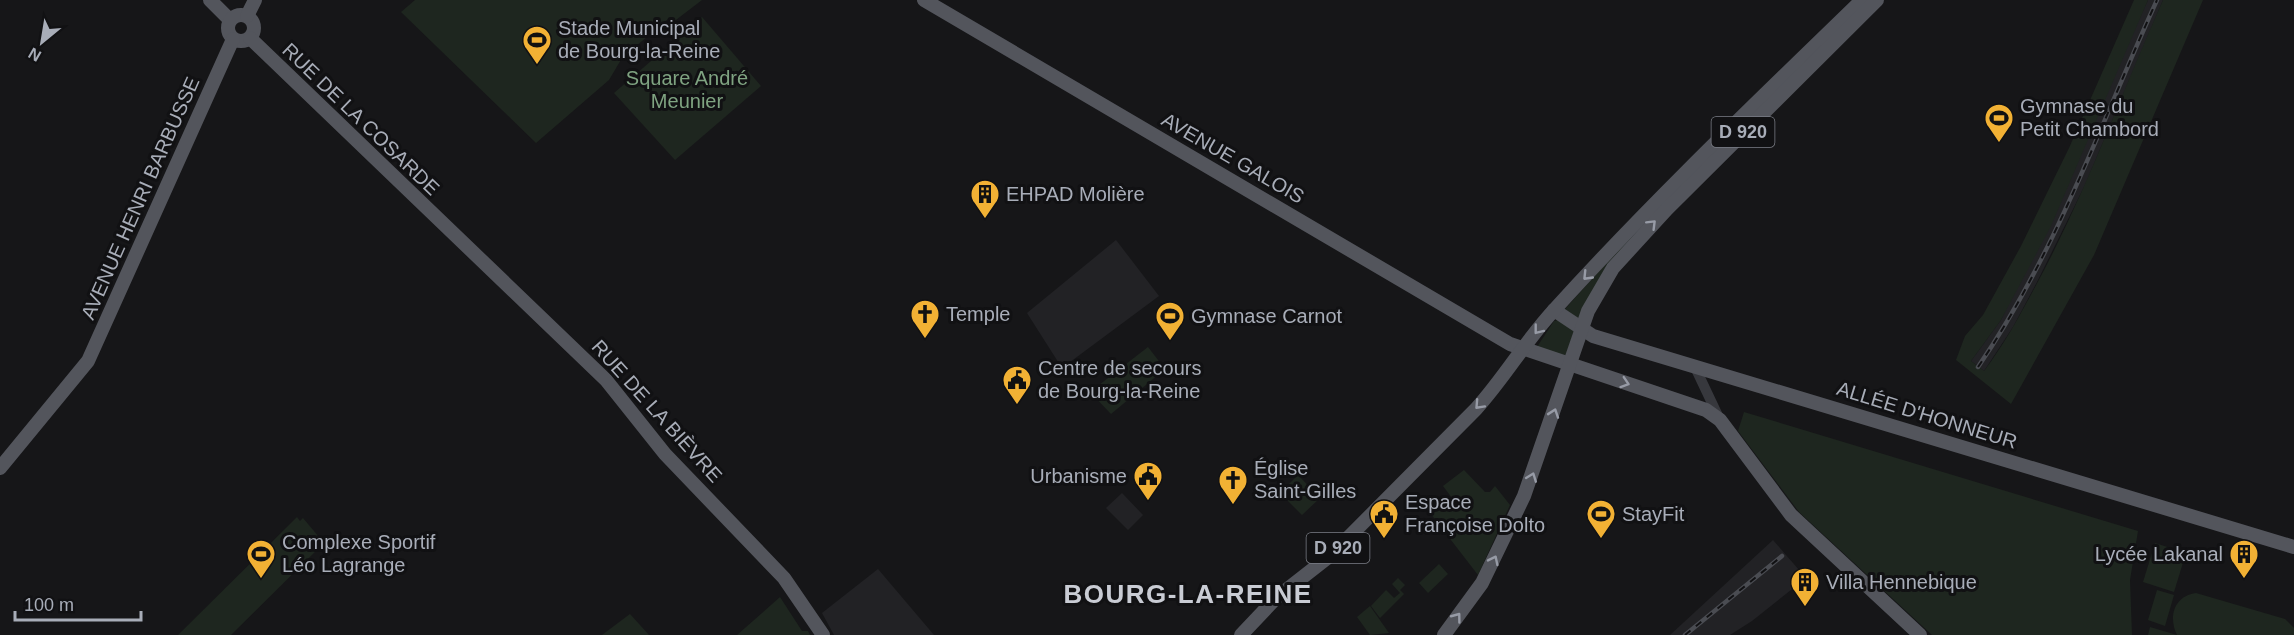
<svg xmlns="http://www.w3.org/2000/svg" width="2294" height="635" font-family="Helvetica,sans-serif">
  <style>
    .built { fill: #222225 }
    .green { fill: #1e261f }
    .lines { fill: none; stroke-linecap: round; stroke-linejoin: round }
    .minor { stroke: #37383d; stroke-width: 10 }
    .major { stroke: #53555c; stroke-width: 14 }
    .rail-casing { stroke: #4a4c52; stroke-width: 4.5 }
    .rail { stroke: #111113; stroke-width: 2; stroke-dasharray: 7; stroke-linecap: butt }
    .oneway { stroke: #979ba6 }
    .labels { text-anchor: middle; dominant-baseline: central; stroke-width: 6; stroke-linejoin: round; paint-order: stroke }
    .shield { fill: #111113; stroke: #7b7e86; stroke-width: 1.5 }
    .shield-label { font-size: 18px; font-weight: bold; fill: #a8adb8 }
    .poi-label { font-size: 20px; fill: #a8adb8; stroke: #111113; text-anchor: start }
    .park-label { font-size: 20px; fill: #7fa381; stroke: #111113 }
    .street-label { font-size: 20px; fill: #a8adb8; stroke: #111113 }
    .district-label { font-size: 26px; font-weight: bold; letter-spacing: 1.5px; fill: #c9ccd4; stroke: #111113 }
  </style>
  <rect width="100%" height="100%" fill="#161618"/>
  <g class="built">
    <path d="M2148 0H2163L2085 185 2037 282 2013 327 1984 371 1971 361 2001 320Z"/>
    <path d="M1116 240 1159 296 1062 368 1027 313Z"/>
    <path d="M1122 493 1143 515 1128 530 1106 508Z"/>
    <path d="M1773 540 1806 578 1752 621 1730 635H1670Z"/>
    <path d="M878 569 934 635H834L822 613Z"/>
  </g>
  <g class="green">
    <path d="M415 0H702L672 23 668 19 622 58 609 80 536 143 401 12Z"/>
    <path d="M2134 0H2148L2051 226 2001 320 1971 361 1984 371C2003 346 2019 317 2034 289 2085 196 2120 96 2163 0H2203L2094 255 2011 404 1956 360 1965 336 1983 315 2021 246 2069 148Z"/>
    <path d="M702 17 761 86 675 160 614 93Z"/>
    <path d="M1638 228 1640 230 1579 319 1565 309Z"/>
    <path d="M1559 320 1574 331 1566 355 1563 356 1537 347 1554 321Z"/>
    <path d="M1148 347 1165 369 1111 414 1090 392Z"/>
    <path d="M1744 412 2138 531 2130 580 2132 635H1932L1799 512 1738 431Z"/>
    <path d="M1464 470 1485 492H1490L1495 486 1510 505 1478 575 1424 505 1433 497 1441 508 1447 504 1452 511 1458 506 1443 486Z"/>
    <path d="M1298 475 1320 498 1302 515 1280 493Z"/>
    <path d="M297 517 300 521 303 518 324 543 231 635H178Z"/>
    <path d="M2155 543 2186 553 2174 592 2143 582Z"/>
    <path d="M1439 564 1448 574 1428 593 1419 583Z"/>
    <path d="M1398 578 1405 585 1400 590 1404 594 1380 618 1371 606 1386 590 1394 598 1400 593 1392 584Z"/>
    <path d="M2157 590 2174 595 2165 626 2148 620Z"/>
    <path d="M2196 593 2285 619 2294 628V635H2148L2150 627 2177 635C2168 617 2174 596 2196 593Z"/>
    <path d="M780 597 802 631H808L810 635H737Z"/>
    <path d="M1370 606 1389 633 1370 635 1357 617Z"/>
    <path d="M630 614 649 635H602Z"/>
  </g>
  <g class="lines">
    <path class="minor" d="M1694 365 1720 420"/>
    <g class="major">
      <path d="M210 0 230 20"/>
      <path d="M924 0 1510 344 1706 410 1720 420 1791 515 1920 635"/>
      <circle cx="241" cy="28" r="13"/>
      <path d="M247 16 255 0"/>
      <path d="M250 38 606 380 665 454 784 578 823 635"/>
      <path d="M1554 310 1593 336 2294 547"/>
      <path d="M0 468 88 361 233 39"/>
      <path d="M1241 635 1276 598 1331 555 1476 409C1505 377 1526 340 1555 309 1652 202 1758 101 1862 0"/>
      <path d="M1444 635 1482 583 1524 496 1588 311 1613 268 1667 209 1877 0"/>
    </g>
    <g class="rail-casing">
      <g id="rail">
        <path d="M1978 367C2056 253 2100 125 2157 0"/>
        <path d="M1685 635 1782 556"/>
      </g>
    </g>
    <use href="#rail" class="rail"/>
  </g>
  <defs><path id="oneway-chevron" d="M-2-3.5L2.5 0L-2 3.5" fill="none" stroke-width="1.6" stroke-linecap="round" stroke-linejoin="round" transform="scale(1.5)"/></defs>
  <g class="oneway">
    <use href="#oneway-chevron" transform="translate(1652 224) rotate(-45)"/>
    <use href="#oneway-chevron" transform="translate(1587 276) rotate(134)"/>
    <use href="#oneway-chevron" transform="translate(1538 330) rotate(128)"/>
    <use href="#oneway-chevron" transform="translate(1625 383) rotate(18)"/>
    <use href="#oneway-chevron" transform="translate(1479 405) rotate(133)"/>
    <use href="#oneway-chevron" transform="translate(1554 413) rotate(-71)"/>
    <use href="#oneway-chevron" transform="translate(1532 477) rotate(-69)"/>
    <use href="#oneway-chevron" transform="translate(1494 560) rotate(-64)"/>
    <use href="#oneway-chevron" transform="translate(1457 617) rotate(-53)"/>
  </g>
  <defs>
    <g id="stadium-pin" transform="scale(1.5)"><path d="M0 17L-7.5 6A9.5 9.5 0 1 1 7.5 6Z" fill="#f2b134" stroke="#111113"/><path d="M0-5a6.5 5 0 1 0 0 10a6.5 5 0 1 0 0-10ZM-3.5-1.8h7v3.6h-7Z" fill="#111"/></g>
    <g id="building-pin" transform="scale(1.5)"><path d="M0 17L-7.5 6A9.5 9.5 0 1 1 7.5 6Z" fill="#f2b134" stroke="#111113"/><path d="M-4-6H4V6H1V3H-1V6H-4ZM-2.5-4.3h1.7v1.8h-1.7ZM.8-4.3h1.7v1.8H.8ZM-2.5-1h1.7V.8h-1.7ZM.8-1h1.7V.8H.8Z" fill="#111"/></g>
    <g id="church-pin" transform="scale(1.5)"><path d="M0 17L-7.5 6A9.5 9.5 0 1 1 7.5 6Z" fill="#f2b134" stroke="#111113"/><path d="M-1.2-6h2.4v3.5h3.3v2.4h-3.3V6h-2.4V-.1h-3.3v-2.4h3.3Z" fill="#111"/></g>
    <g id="civic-pin" transform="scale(1.5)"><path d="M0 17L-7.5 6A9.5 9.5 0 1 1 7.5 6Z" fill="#f2b134" stroke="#111113"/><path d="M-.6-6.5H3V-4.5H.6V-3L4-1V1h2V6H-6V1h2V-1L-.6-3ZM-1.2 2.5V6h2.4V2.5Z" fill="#111"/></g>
  </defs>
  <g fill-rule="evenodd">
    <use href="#stadium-pin" x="537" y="40"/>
    <use href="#stadium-pin" x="1999" y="118"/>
    <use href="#building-pin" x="985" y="194"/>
    <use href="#church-pin" x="925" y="314"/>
    <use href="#stadium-pin" x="1170" y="316"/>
    <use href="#civic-pin" x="1017" y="380"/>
    <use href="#civic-pin" x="1148" y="476"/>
    <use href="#church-pin" x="1233" y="480"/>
    <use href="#civic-pin" x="1384" y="514"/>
    <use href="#stadium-pin" x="1601" y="514"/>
    <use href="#stadium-pin" x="261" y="554"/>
    <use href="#building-pin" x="2244" y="554"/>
    <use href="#building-pin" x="1805" y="582"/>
  </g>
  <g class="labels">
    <g class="shield">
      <rect x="1711.5" y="117" width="63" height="30" rx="4.5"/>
      <rect x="1306.5" y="533" width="63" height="30" rx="4.5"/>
    </g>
    <g class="shield-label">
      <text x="1743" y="132">D 920</text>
      <text x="1338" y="548">D 920</text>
    </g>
    <g class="poi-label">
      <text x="558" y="28">Stade Municipal<tspan x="558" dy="23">de Bourg-la-Reine</tspan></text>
      <text x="2020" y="106">Gymnase du<tspan x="2020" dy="23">Petit Chambord</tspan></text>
      <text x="1006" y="194">EHPAD Molière</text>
      <text x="946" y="314">Temple</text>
      <text x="1191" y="316">Gymnase Carnot</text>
      <text x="1038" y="368">Centre de secours<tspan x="1038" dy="23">de Bourg-la-Reine</tspan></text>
      <text x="1254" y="468">Église<tspan x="1254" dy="23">Saint-Gilles</tspan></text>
      <text x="1127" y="476" text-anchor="end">Urbanisme</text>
      <text x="1405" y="502">Espace<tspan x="1405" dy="23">Françoise Dolto</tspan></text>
      <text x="1622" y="514">StayFit</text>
      <text x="282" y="542">Complexe Sportif<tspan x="282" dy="23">Léo Lagrange</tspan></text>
      <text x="2223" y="554" text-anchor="end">Lycée Lakanal</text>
      <text x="1826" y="582">Villa Hennebique</text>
    </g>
    <g class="park-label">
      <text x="687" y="78">Square André<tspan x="687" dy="23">Meunier</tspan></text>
    </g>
    <g class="street-label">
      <text transform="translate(361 119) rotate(44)">RUE DE LA COSARDE</text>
      <text transform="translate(1233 158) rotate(30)">AVENUE GALOIS</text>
      <text transform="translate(140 198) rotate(-66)">AVENUE HENRI BARBUSSE</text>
      <text transform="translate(657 411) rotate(48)">RUE DE LA BIÈVRE</text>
      <text transform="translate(1927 415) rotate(17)">ALLÉE D'HONNEUR</text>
    </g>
    <g class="district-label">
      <text x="1188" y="594">BOURG-LA-REINE</text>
    </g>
  </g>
  <g transform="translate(42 42) rotate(210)" stroke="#111113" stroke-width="4.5" paint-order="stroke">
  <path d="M0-4.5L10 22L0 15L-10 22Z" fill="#a8adb8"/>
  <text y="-9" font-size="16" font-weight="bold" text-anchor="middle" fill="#a8adb8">N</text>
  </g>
  <path d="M15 611v9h126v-9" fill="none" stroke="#a8adb8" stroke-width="3"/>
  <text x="24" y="611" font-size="18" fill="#a8adb8" stroke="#111113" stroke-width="4.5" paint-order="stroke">100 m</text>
</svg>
